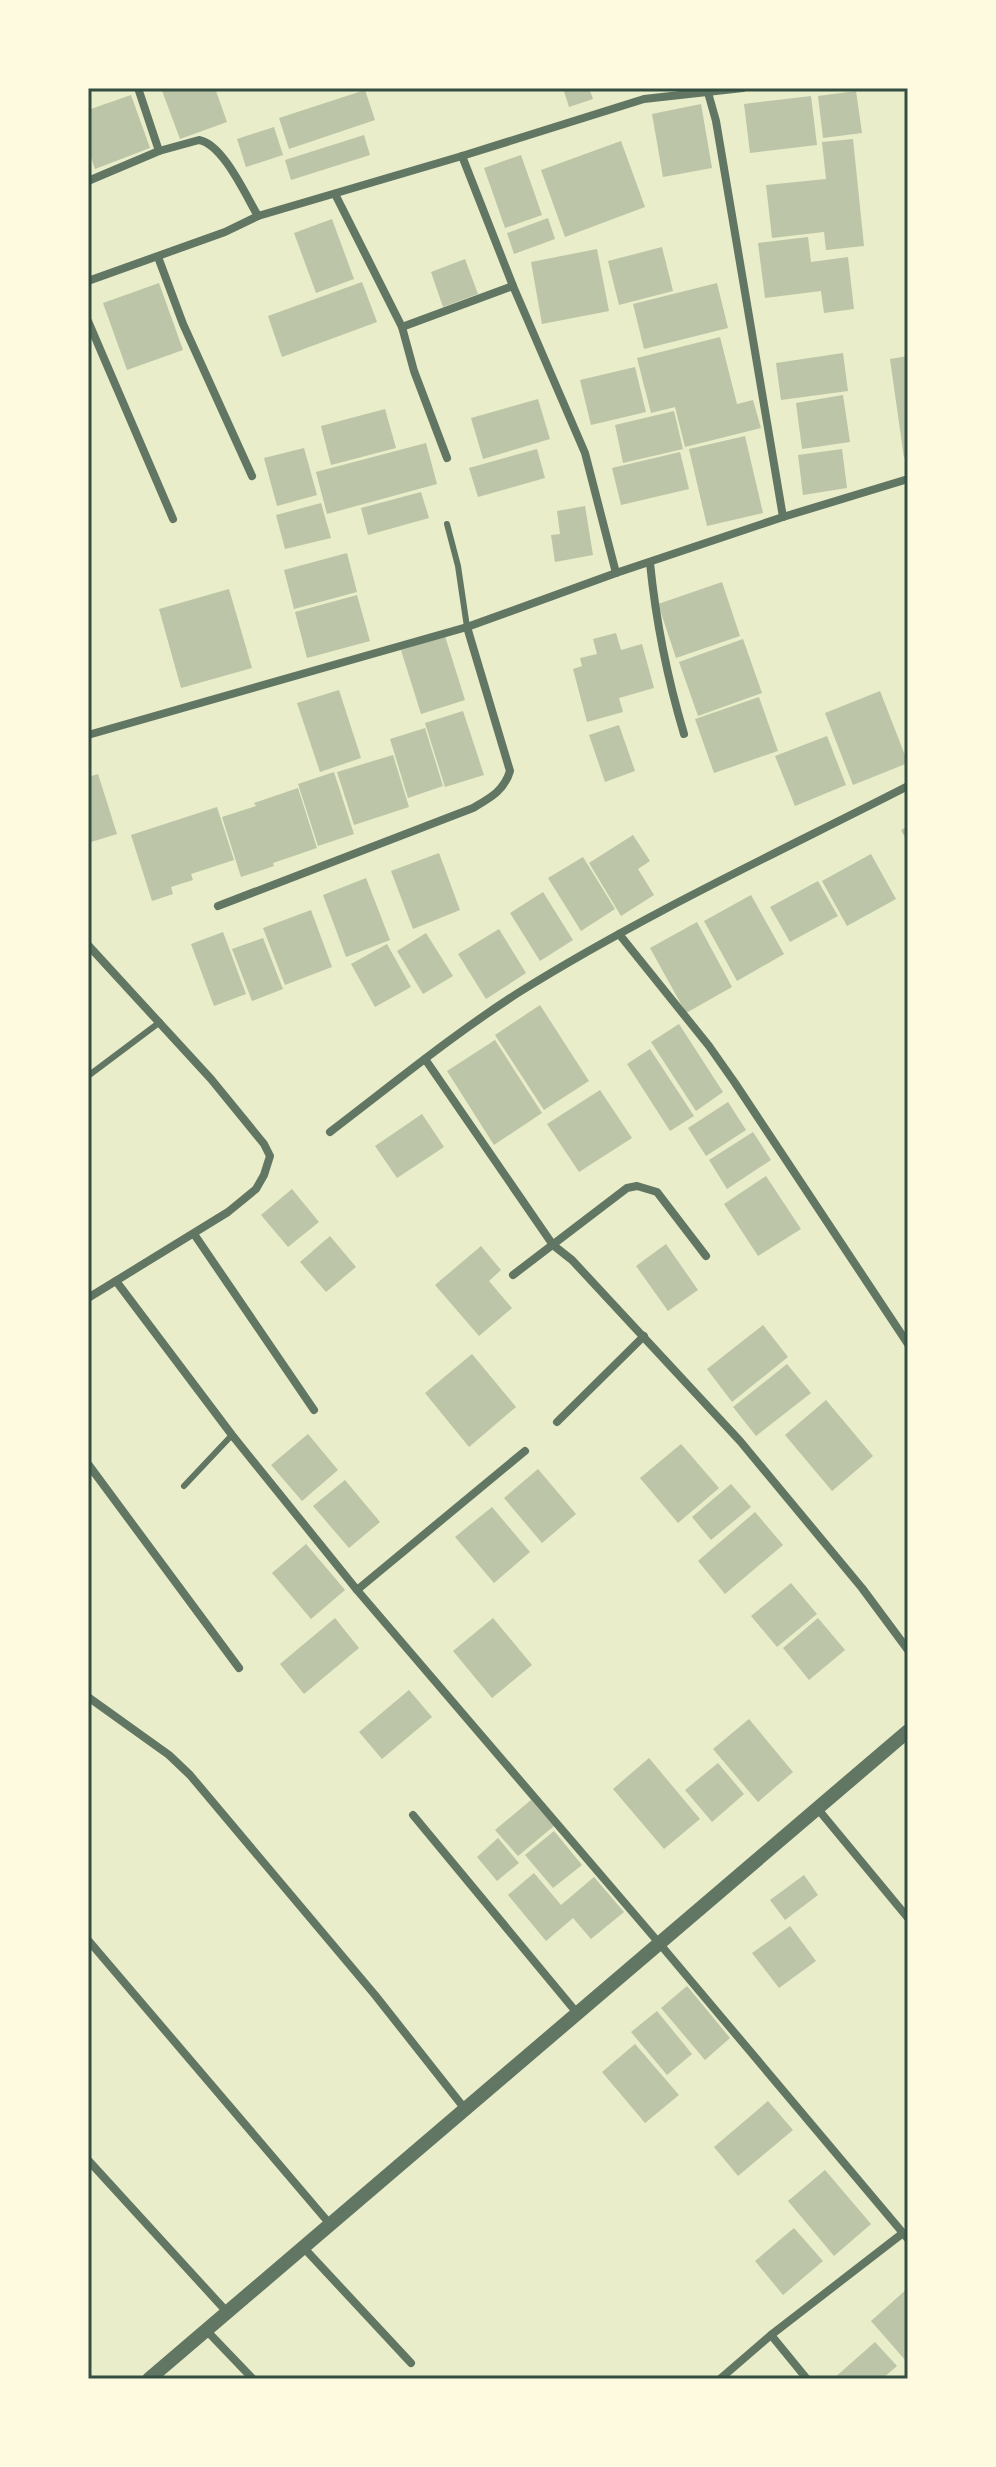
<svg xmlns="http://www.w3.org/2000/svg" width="996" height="2467" font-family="Montserrat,sans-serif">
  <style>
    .building { fill: #bcc5a7 }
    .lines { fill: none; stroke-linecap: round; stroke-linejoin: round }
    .service { stroke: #617663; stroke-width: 6 }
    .minor { stroke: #617663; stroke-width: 8 }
    .tertiary { stroke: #617663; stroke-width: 14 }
    .neatline { fill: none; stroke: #344e41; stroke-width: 3 }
  </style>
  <rect width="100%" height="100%" fill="#e9edc9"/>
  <g class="building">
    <path d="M161 88H215L227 122 180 139Z"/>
    <path d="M563 88H589L593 99 569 107Z"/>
    <path d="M365 90 375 120 289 149 279 118Z"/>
    <path d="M856 91 862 133 823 138 818 96Z"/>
    <path d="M131 95 150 148 95 169 88 149V110Z"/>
    <path d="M811 96 817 145 750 153 744 104Z"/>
    <path d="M701 104 712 168 663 177 652 114Z"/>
    <path d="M274 127 283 155 246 167 237 139Z"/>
    <path d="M364 135 370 155 291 180 285 160Z"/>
    <path d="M853 139 864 246 826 250 824 232 772 238 766 185 826 179 822 142Z"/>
    <path d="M621 141 645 207 565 237 541 170Z"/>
    <path d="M521 155 542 215 505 228 484 168Z"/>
    <path d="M548 218 555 239 514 254 507 233Z"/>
    <path d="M332 219 354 279 316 293 294 233Z"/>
    <path d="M808 237 811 262 848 257 854 309 824 313 821 291 765 298 758 243Z"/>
    <path d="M662 247 673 291 619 305 608 261Z"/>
    <path d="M597 249 609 311 542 324 531 262Z"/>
    <path d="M465 259 478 294 443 307 431 272Z"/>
    <path d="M362 282 377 322 282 357 268 316Z"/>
    <path d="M159 283 183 350 127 370 103 303Z"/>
    <path d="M717 283 728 328 644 349 633 304Z"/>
    <path d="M720 337 737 404 753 400 761 428 685 447 675 407 651 413 637 358Z"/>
    <path d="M843 353 848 391 781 400 776 363Z"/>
    <path d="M908 356V457L904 458 890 359Z"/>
    <path d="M635 367 646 412 591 425 580 380Z"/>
    <path d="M843 395 850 442 802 449 796 403Z"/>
    <path d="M538 399 550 439 483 459 471 418Z"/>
    <path d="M385 409 396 448 331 465 321 426Z"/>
    <path d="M674 411 683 449 623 463 615 425Z"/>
    <path d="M745 436 763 513 707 526 689 449Z"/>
    <path d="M426 443 437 484 327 514 316 472Z"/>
    <path d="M304 448 317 495 277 506 264 458Z"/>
    <path d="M537 449 545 478 478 497 469 468Z"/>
    <path d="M842 449 847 488 803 495 798 455Z"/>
    <path d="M680 452 689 489 621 505 612 468Z"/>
    <path d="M421 492 429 518 368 535 361 508Z"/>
    <path d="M321 503 331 538 285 549 276 515Z"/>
    <path d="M585 506 593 555 555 562 551 535 560 534 557 511Z"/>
    <path d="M347 553 357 592 294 609 284 570Z"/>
    <path d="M722 582 740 636 676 658 658 604Z"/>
    <path d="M229 589 252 668 181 688 159 609Z"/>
    <path d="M357 595 370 641 307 658 295 612Z"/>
    <path d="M616 633 621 650 642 644 654 688 619 698 623 712 587 722 573 669 582 666 580 658 597 654 593 639Z"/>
    <path d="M445 636 465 700 421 714 401 650Z"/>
    <path d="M743 639 762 693 698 716 679 662Z"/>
    <path d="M339 690 361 758 320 772 297 703Z"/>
    <path d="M880 691 908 763 853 785 825 713Z"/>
    <path d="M759 697 778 751 714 773 695 719Z"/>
    <path d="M463 711 484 775 445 787 425 723Z"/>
    <path d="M619 725 635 771 605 782 589 735Z"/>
    <path d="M425 728 443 786 408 798 390 739Z"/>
    <path d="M827 736 846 785 795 806 775 756Z"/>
    <path d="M393 755 409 807 354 825 337 772Z"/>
    <path d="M334 772 354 834 318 846 298 784Z"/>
    <path d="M98 774 117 834 88 843V777Z"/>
    <path d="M298 788 317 848 273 863 274 866 241 877 222 817 256 806 254 803Z"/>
    <path d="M217 807 234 860 191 874 193 880 171 887 173 894 152 901 131 835Z"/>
    <path d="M908 826V843L901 830Z"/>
    <path d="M633 835 650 861 638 869 654 895 621 916 589 863Z"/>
    <path d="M439 853 460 910 413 929 391 871Z"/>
    <path d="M871 854 896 899 847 926 822 881Z"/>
    <path d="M583 857 615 909 581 931 548 878Z"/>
    <path d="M366 878 390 940 346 957 323 895Z"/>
    <path d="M818 881 838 916 790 942 770 907Z"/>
    <path d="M543 892 573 940 540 961 510 913Z"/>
    <path d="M751 895 784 954 737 981 704 921Z"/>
    <path d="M311 910 332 967 285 985 263 928Z"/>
    <path d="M697 922 732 987 686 1013 650 948Z"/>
    <path d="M499 929 526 973 486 999 458 954Z"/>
    <path d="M223 932 246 994 214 1006 191 944Z"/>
    <path d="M426 933 453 976 423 994 397 951Z"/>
    <path d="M263 938 283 989 252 1001 232 949Z"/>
    <path d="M387 944 411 987 375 1007 351 964Z"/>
    <path d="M540 1005 589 1081 544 1110 495 1035Z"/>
    <path d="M679 1024 723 1092 696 1111 651 1042Z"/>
    <path d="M495 1040 542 1113 494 1145 447 1071Z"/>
    <path d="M650 1049 694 1116 670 1131 627 1064Z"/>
    <path d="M600 1090 632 1138 579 1172 547 1124Z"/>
    <path d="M728 1102 746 1130 706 1156 688 1128Z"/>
    <path d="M422 1114 444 1147 397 1178 375 1146Z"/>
    <path d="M753 1132 771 1160 727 1189 709 1160Z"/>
    <path d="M766 1176 801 1229 758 1256 724 1204Z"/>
    <path d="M292 1189 319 1222 288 1247 261 1215Z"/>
    <path d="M330 1236 356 1267 326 1292 300 1262Z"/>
    <path d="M666 1244 698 1290 668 1311 636 1266Z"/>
    <path d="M481 1246 501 1270 489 1281 512 1308 479 1336 435 1285Z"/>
    <path d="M763 1325 788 1357 732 1402 707 1369Z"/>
    <path d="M472 1354 516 1407 469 1447 425 1393Z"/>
    <path d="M787 1364 811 1393 756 1436 733 1407Z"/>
    <path d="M826 1400 873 1456 832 1491 785 1435Z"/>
    <path d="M308 1434 338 1470 302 1501 271 1465Z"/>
    <path d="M681 1444 719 1488 678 1523 640 1478Z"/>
    <path d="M538 1469 576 1514 542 1543 504 1498Z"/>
    <path d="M345 1480 380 1522 349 1548 313 1506Z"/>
    <path d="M731 1484 751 1507 711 1540 692 1517Z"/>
    <path d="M492 1507 530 1552 494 1583 455 1537Z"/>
    <path d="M755 1512 783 1545 725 1594 698 1561Z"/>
    <path d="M306 1544 345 1590 311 1619 272 1573Z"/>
    <path d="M791 1583 817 1614 777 1647 751 1616Z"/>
    <path d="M335 1618 359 1648 304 1694 280 1664Z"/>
    <path d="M493 1618 532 1665 492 1698 453 1651Z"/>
    <path d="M818 1618 845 1650 809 1680 783 1648Z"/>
    <path d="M409 1690 432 1717 382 1759 359 1732Z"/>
    <path d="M749 1719 793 1772 758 1802 713 1749Z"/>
    <path d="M649 1758 700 1819 664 1849 613 1789Z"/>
    <path d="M718 1763 744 1794 712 1822 685 1790Z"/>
    <path d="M531 1800 554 1826 518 1856 495 1830Z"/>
    <path d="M554 1831 582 1865 553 1888 525 1855Z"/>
    <path d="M498 1838 519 1863 497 1881 477 1857Z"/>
    <path d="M534 1873 561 1905 594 1877 624 1912 591 1939 573 1918 546 1941 508 1895Z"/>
    <path d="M804 1875 818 1895 785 1920 770 1900Z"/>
    <path d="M790 1926 816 1961 779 1988 752 1953Z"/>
    <path d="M687 1986 730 2038 705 2060 661 2008Z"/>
    <path d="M657 2011 692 2054 667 2075 631 2032Z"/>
    <path d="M635 2044 679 2095 645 2123 602 2072Z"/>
    <path d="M768 2101 793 2130 738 2176 714 2147Z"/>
    <path d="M825 2170 871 2224 834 2256 788 2201Z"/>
    <path d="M794 2228 823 2261 783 2295 755 2261Z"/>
    <path d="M908 2288V2359L906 2361 871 2321Z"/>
    <path d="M875 2342 897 2366 882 2379H833Z"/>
  </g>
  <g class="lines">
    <g class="service">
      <path d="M447 524 458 566 467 627"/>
      <path d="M88 1076 160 1022"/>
      <path d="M184 1486 232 1435"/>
    </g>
    <g class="minor">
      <path d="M138 88 159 151"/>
      <path d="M707 89 716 121 783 517"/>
      <path d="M462 156 513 286 585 453 616 573"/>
      <path d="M88 181 159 151 199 140C223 144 246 196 258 216"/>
      <path d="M335 194 402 327 414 371 447 458"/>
      <path d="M158 257 183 324 252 476"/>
      <path d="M88 281 225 232 258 216 462 156 644 99 743 88"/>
      <path d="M88 321 173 519"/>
      <path d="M402 327 513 286"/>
      <path d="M650 563C656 622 667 677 684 734"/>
      <path d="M88 735 467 627 616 573 783 517 908 479"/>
      <path d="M218 906 473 808C490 798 504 791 510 771L467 627"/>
      <path d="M619 934 709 1046 735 1083 908 1344"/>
      <path d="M88 945 211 1079 264 1144 270 1156 264 1175 256 1189 228 1212 88 1298"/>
      <path d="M425 1059 553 1245 572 1260 740 1441 862 1588 908 1650"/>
      <path d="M330 1132C393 1084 455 1033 521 991 645 914 779 852 908 786"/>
      <path d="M194 1234 314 1410"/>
      <path d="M513 1275 627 1188 637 1186 657 1192 706 1256"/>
      <path d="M116 1281 232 1435 357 1590 659 1943 908 2239"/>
      <path d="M557 1422 644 1336"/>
      <path d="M88 1464 239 1668"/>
      <path d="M357 1590 525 1451"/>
      <path d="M88 1697 169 1755 190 1775 375 1995 465 2109"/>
      <path d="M817 1808 908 1918"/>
      <path d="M413 1815 577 2013"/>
      <path d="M88 1940 329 2223"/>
      <path d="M88 2160 227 2312"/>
      <path d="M303 2247 411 2363"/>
      <path d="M206 2330 253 2379"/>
      <path d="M771 2335 807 2379"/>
      <path d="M720 2379 771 2335 903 2233"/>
    </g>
    <path class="tertiary" d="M149 2379 908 1731"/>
  </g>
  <rect width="996" height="2467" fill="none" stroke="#fefae0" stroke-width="180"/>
  <rect x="90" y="90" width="816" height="2287" class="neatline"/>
</svg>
